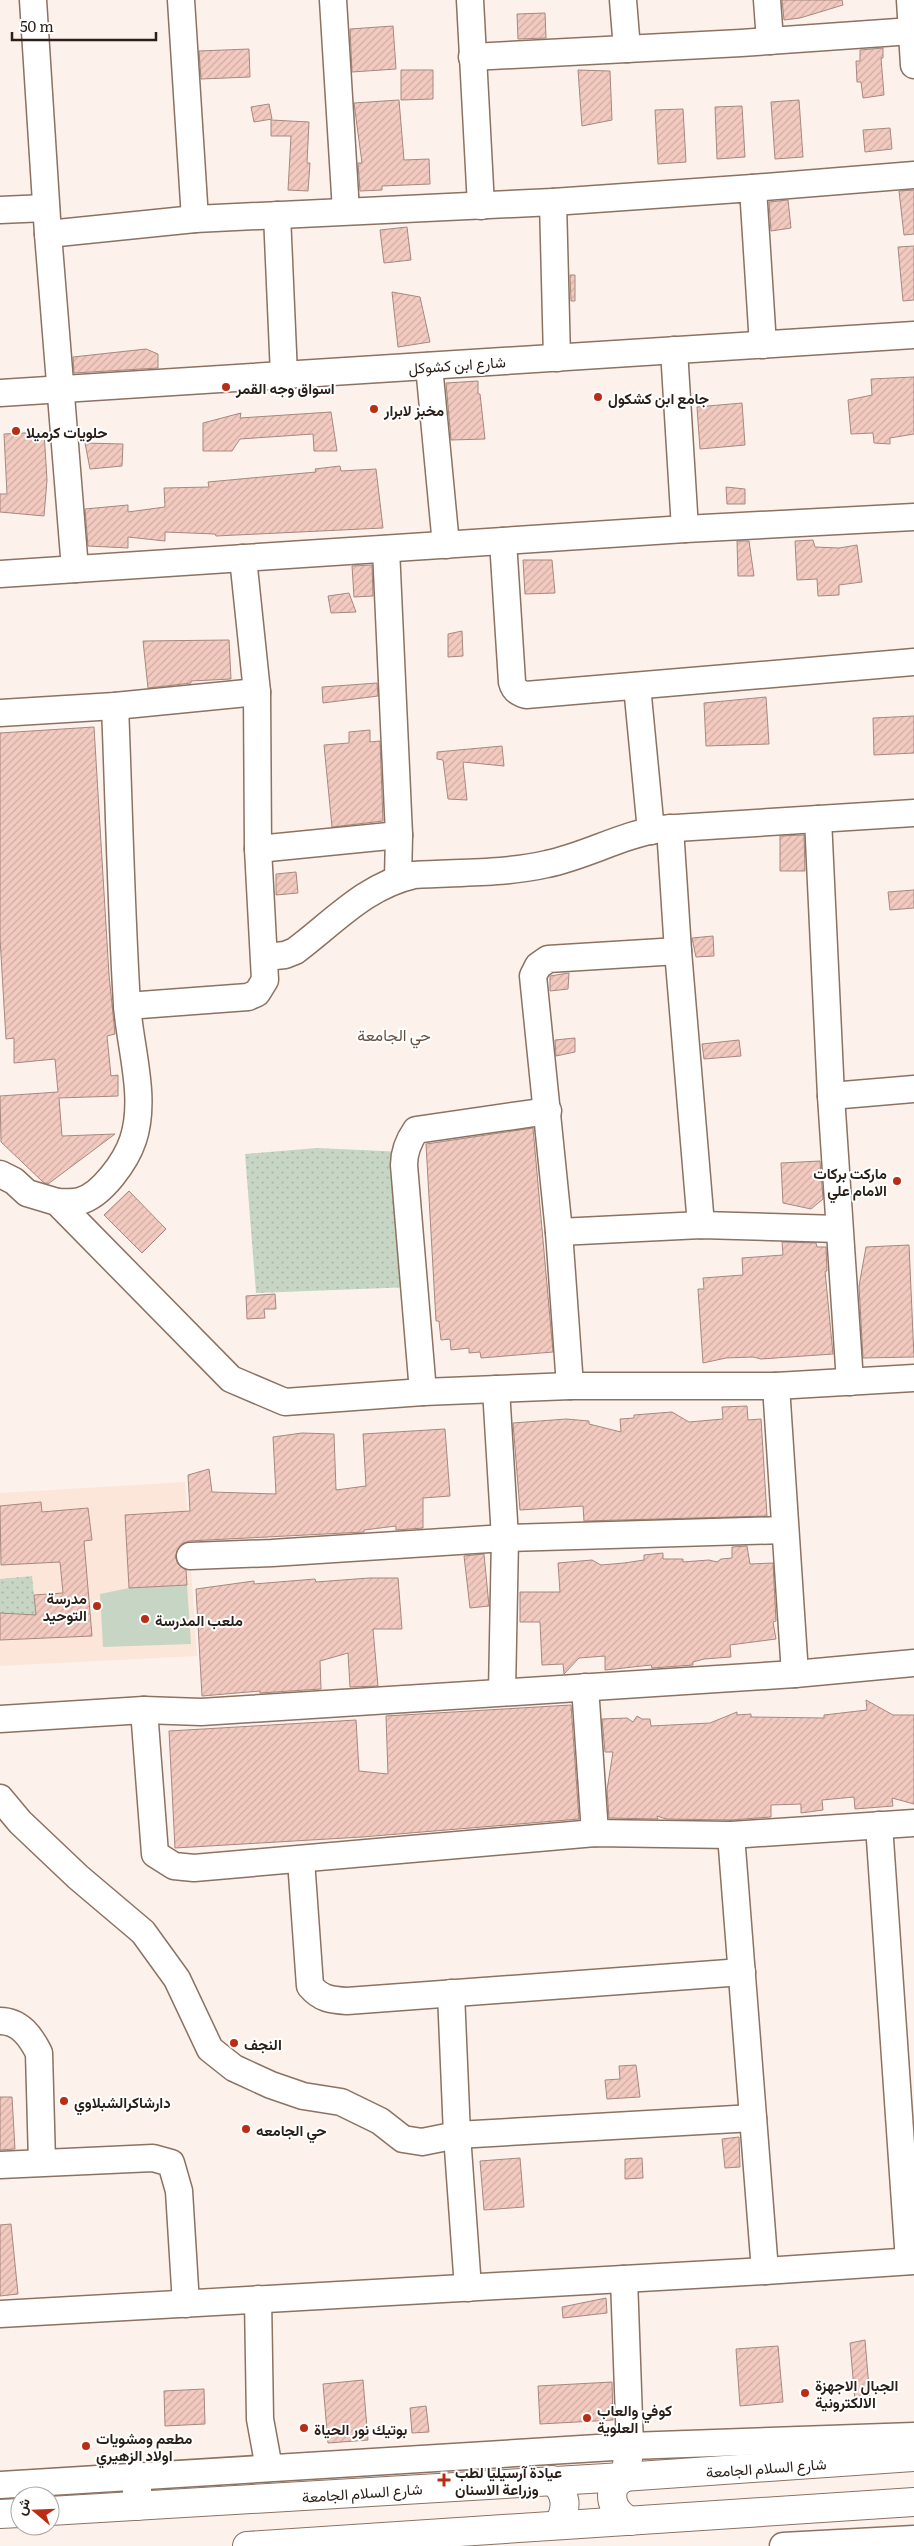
<svg xmlns="http://www.w3.org/2000/svg" width="914" height="2546" font-family="Literata,Vazirmatn,serif">
  <style>
    .built { fill: #fce6d9 }
    .park { fill: url(#park-dots) }
    .pitch { fill: #c7d6c4 }
    .building { fill: url(#building-hatch); stroke: #a78881 }
    .lines { fill: none; stroke-linecap: round; stroke-linejoin: round }
    .minor-casing { stroke: #8b7262; stroke-width: 29 }
    .major-casing { stroke: #8b7262; stroke-width: 30 }
    .minor { stroke: #fff; stroke-width: 26 }
    .major { stroke: #fff; stroke-width: 28 }
    .poi-dot { fill: #b92d15; stroke: #fff; stroke-width: 2 }
    .labels { text-anchor: middle; dominant-baseline: central; stroke-width: 4; stroke-linejoin: round; paint-order: stroke }
    .street-label { font-size: 15px; fill: #2a1f19; stroke: #fff }
    .poi-label { font-size: 15px; font-weight: bold; fill: #2a1f19; stroke: #fff; text-anchor: start }
    .neighbourhood-label { font-size: 16px; fill: #685041; stroke: #fff }
  </style>
  <defs>
    <pattern id="park-dots" width="8" height="8" patternUnits="userSpaceOnUse" patternTransform="scale(1.25)"><rect width="8" height="8" fill="#c7d6c4"/><path d="M2 2h.1M6 6h.1" fill="none" stroke="#abb7a8" stroke-width="1.8" stroke-linecap="round"/></pattern>
    <pattern id="building-hatch" width="6" height="6" patternUnits="userSpaceOnUse" patternTransform="scale(1.25)"><rect width="6" height="6" fill="#f3cabf"/><path d="M-1 1l2-2M0 6l6-6M5 7l2-2" fill="none" stroke="#d0ada4"/></pattern>
  </defs>
  <rect width="100%" height="100%" fill="#fdf2eb"/>
  <path class="built" d="M185 1482 197 1656 0 1666V1493Z"/>
  <g class="park">
    <path d="M317 1148 405 1152 413 1287 256 1293 245 1154Z"/>
    <path d="M32 1576 36 1615 0 1613V1579Z"/>
  </g>
  <path class="pitch" d="M187 1585 191 1644 103 1647 100 1594 129 1588Z"/>
  <g class="building">
    <path d="M782 0H842L843 5 800 18 784 20Z"/>
    <path d="M545 13 546 38 518 39 517 14Z"/>
    <path d="M393 26 396 69 352 72 350 29Z"/>
    <path d="M883 48V58H881L884 95 863 98 861 82H857L856 61H860V50Z"/>
    <path d="M249 49 250 77 201 79 199 51Z"/>
    <path d="M401 70H433V99L401 100Z"/>
    <path d="M578 70 610 71 612 120 582 126Z"/>
    <path d="M399 100 404 160 429 159 430 184 382 186V190L360 191 358 163H362L354 103Z"/>
    <path d="M799 100 803 157 775 159 771 102Z"/>
    <path d="M269 104 272 119 254 122 251 107Z"/>
    <path d="M742 106 745 157 717 159 715 107Z"/>
    <path d="M683 109 686 162 658 164 655 110Z"/>
    <path d="M271 120 309 122 307 163H310L308 191 288 190 291 136H271Z"/>
    <path d="M890 128 892 149 865 152 863 130Z"/>
    <path d="M914 190V234L904 235 899 191Z"/>
    <path d="M788 200 791 228 771 231 769 202Z"/>
    <path d="M407 227 411 260 384 263 380 230Z"/>
    <path d="M914 246V300L903 301 898 247Z"/>
    <path d="M570 275H575V301H571Z"/>
    <path d="M392 292 420 297 430 342 398 347Z"/>
    <path d="M146 349 158 354V368L74 373 73 357Z"/>
    <path d="M914 377V434L890 438V444L874 443 873 433 851 434 848 400 872 395 871 379Z"/>
    <path d="M478 381V394H480L485 439 451 440 446 383Z"/>
    <path d="M742 403 745 445 700 449 697 407Z"/>
    <path d="M331 412 337 451H314L313 434 240 439 232 451H203V423L241 413 240 418Z"/>
    <path d="M44 432 47 480 44 516 0 512V494H7L4 434Z"/>
    <path d="M85 443 123 444 122 466 90 469Z"/>
    <path d="M340 466 341 471 376 469 383 528 216 536 215 534 165 532V541L128 537V548L88 546 85 509 128 505V512L165 507 164 488 209 487 208 482 316 472 315 469Z"/>
    <path d="M726 487 745 489V504H727Z"/>
    <path d="M813 540 815 547 839 548 857 545 862 582 839 585V595L818 596 817 579 797 580 795 541Z"/>
    <path d="M737 541H749L754 576H738Z"/>
    <path d="M523 560H552L555 593 525 594Z"/>
    <path d="M372 565 373 596 354 597 352 566Z"/>
    <path d="M349 593 356 612 331 613 328 596Z"/>
    <path d="M462 631 463 656 448 657V634Z"/>
    <path d="M229 640 231 679 191 681V683L148 688 143 641Z"/>
    <path d="M377 683 378 696 323 703 322 687Z"/>
    <path d="M766 697 769 744 706 746 704 703Z"/>
    <path d="M914 716V753L874 755 873 718Z"/>
    <path d="M94 727 109 975 115 1034 107 1036 111 1076 118 1075V1096L59 1098 62 1136 115 1134 48 1184 43 1182 1 1142 0 1096 58 1092 55 1059 14 1063V1038L6 1039 0 938V733Z"/>
    <path d="M370 730V742L380 741 383 821 332 827 324 745 349 743V732Z"/>
    <path d="M502 746 504 766 463 762 467 800 448 799 443 760 437 759V752Z"/>
    <path d="M804 835 805 871H780V836Z"/>
    <path d="M296 872 298 893 276 895V874Z"/>
    <path d="M914 890V908L890 910 888 892Z"/>
    <path d="M713 936 714 956 696 957 692 938Z"/>
    <path d="M569 973 568 989 550 991V976Z"/>
    <path d="M575 1038V1052L556 1056 555 1040Z"/>
    <path d="M739 1040 741 1056 704 1059 702 1044Z"/>
    <path d="M533 1128 553 1352 481 1358 480 1352 469 1353V1348L451 1350 450 1339 441 1340 439 1321H436L426 1144Z"/>
    <path d="M820 1161 823 1199 811 1209 783 1203 781 1163Z"/>
    <path d="M129 1191 166 1229 142 1253 104 1215Z"/>
    <path d="M782 1242 816 1243 817 1247H826L827 1271H825L833 1354 761 1359 753 1357 726 1358 703 1363 698 1289H704L703 1278 743 1275 742 1258 783 1255Z"/>
    <path d="M909 1245 914 1357 863 1358 859 1286 866 1247Z"/>
    <path d="M275 1294 276 1309H264L265 1318 247 1319 246 1296Z"/>
    <path d="M747 1406 748 1420 761 1419 767 1516 584 1521 583 1506 520 1510 513 1423 566 1419 589 1421V1424L621 1432 620 1419 634 1418V1415L672 1412 689 1422 723 1419 722 1407Z"/>
    <path d="M445 1429 450 1496 423 1498V1528L396 1530V1526L364 1530V1532L189 1541 182 1544 175 1556 178 1564 186 1570 187 1585 129 1588 125 1515 190 1511 188 1475 209 1469 212 1492 276 1494 273 1437 302 1433 334 1434 336 1490 366 1486 363 1434Z"/>
    <path d="M41 1502 42 1512 88 1508 92 1540 84 1541 92 1636 0 1640V1613L36 1615 34 1595 63 1593 60 1562 1 1565 0 1506Z"/>
    <path d="M747 1546 750 1564 773 1563 776 1621 773 1622 776 1639 730 1645 731 1657 704 1659 693 1662V1665L652 1668 651 1665 605 1670V1656L579 1658 564 1674 563 1664 542 1665 540 1622H520V1592H560L558 1563 592 1560 601 1565 624 1563 644 1560V1555L663 1553V1559H683V1562L709 1560 717 1562 721 1559 732 1558V1547Z"/>
    <path d="M484 1554 489 1606 470 1608 464 1556Z"/>
    <path d="M369 1578H398L402 1629H373L378 1686 350 1687 348 1653 320 1661 321 1689 260 1693V1691L202 1696 196 1589 254 1581V1584L315 1579 316 1582Z"/>
    <path d="M866 1700 893 1715H914V1804L892 1798 893 1806 855 1809 854 1797 822 1800 823 1810 801 1813V1804L771 1805V1817L731 1820 666 1819 657 1816 658 1819 609 1818 607 1790 613 1752H605L602 1719 627 1718 633 1722 637 1716 642 1719H650L651 1726 710 1723 737 1712V1715L751 1714V1717L824 1718V1715L867 1710Z"/>
    <path d="M571 1705 579 1819 362 1837 175 1848 169 1731 356 1720 359 1771 388 1774 386 1716Z"/>
    <path d="M636 2065 640 2097 607 2099 605 2080 620 2079 619 2066Z"/>
    <path d="M0 2097H12L15 2149 0 2150Z"/>
    <path d="M739 2137 740 2167 725 2168 722 2139Z"/>
    <path d="M520 2158 524 2207 484 2210 480 2161Z"/>
    <path d="M642 2158 643 2178 625 2179V2159Z"/>
    <path d="M11 2224 18 2294 0 2296V2225Z"/>
    <path d="M606 2298 607 2313 563 2318 562 2307Z"/>
    <path d="M865 2340 870 2400 855 2401 850 2343Z"/>
    <path d="M778 2346 783 2402 740 2406 736 2349Z"/>
    <path d="M363 2380 368 2440 328 2443 323 2384Z"/>
    <path d="M612 2382 613 2420 540 2424 538 2386Z"/>
    <path d="M204 2389 205 2424 165 2426 164 2391Z"/>
    <path d="M426 2406 429 2432 412 2433 410 2408Z"/>
  </g>
  <g class="lines">
    <g class="minor-casing">
      <g id="minor">
        <path d="M33 0 48 234 75 569"/>
        <path d="M181 0 195 219"/>
        <path d="M333 0 346 211"/>
        <path d="M470 0 481 206"/>
        <path d="M623 0 627 49"/>
        <path d="M767 0 770 41"/>
        <path d="M910 0 914 65"/>
        <path d="M472 57 741 43 912 31"/>
        <path d="M753 188 914 175"/>
        <path d="M553 202 557 358"/>
        <path d="M0 210 46 208"/>
        <path d="M277 215 284 375"/>
        <path d="M48 234 195 219 553 202 753 188 763 345"/>
        <path d="M674 350 685 529"/>
        <path d="M429 366 446 545"/>
        <path d="M0 393 914 335"/>
        <path d="M503 541 512 682C514 690 518 693 526 695L914 662"/>
        <path d="M386 549 399 835 398 879"/>
        <path d="M0 574 685 529 914 517"/>
        <path d="M637 686 651 831"/>
        <path d="M0 713 115 706 257 692"/>
        <path d="M818 819 831 1096 850 1382"/>
        <path d="M670 828 678 951 701 1225"/>
        <path d="M258 849 399 835"/>
        <path d="M265 957 285 955 295 951C334 922 365 886 414 875 458 872 504 874 547 864 586 856 621 835 660 829L914 813"/>
        <path d="M127 1006 248 997 257 993 265 980 258 849 257 692 243 558"/>
        <path d="M831 1096 914 1089"/>
        <path d="M0 1174 14 1181 27 1193 57 1202 231 1379 285 1402 423 1392 570 1386H776L914 1378"/>
        <path d="M57 1202C64 1202 73 1203 80 1201 102 1195 126 1161 133 1140 147 1098 130 1048 127 1005 121 906 119 806 115 706"/>
        <path d="M559 1232 701 1225 839 1229"/>
        <path d="M570 1386 559 1232 533 976 538 966 548 959 678 951"/>
        <path d="M776 1386 795 1674"/>
        <path d="M496 1389 505 1538 502 1692"/>
        <path d="M423 1392 404 1165C404 1153 409 1140 416 1130L548 1111"/>
        <path d="M190 1556 272 1553 505 1538 785 1530"/>
        <path d="M585 1687 595 1833"/>
        <path d="M144 1710 155 1854 174 1866 194 1868 595 1833 731 1835 914 1823"/>
        <path d="M0 1719 144 1710 201 1712 795 1674 914 1663"/>
        <path d="M0 1798 20 1822 78 1877 143 1932 177 1979 210 2049 234 2068 271 2085 303 2096 341 2102 380 2121 403 2139 422 2142 457 2135 753 2118"/>
        <path d="M879 1825 909 2261"/>
        <path d="M731 1835 765 2271"/>
        <path d="M301 1860 310 1986C321 1999 331 2000 347 2001L742 1972"/>
        <path d="M451 1993 457 2135 468 2288"/>
        <path d="M0 2021C20 2021 31 2037 39 2053L42 2162"/>
        <path d="M0 2165 153 2158 171 2163 179 2191 186 2304"/>
        <path d="M624 2279 630 2446"/>
        <path d="M258 2299 260 2419 269 2468"/>
        <path d="M0 2314 765 2271 914 2261"/>
        <path d="M0 2485 630 2446 914 2436"/>
        <path d="M783 2546 914 2539"/>
      </g>
    </g>
    <g class="major-casing">
      <g id="major">
        <path d="M137 2476V2506"/>
        <path d="M552 2480C567 2493 568 2508 558 2525"/>
        <path d="M50 2511 623 2477 914 2457"/>
        <path d="M0 2514 20 2513"/>
        <path d="M630 2521C617 2514 607 2501 615 2485 617 2482 622 2480 623 2477 628 2468 628 2455 630 2446"/>
        <path d="M247 2546 914 2502"/>
      </g>
    </g>
    <use href="#minor" class="minor"/>
    <use href="#major" class="major"/>
  </g>
  <g class="poi-dot">
    <circle cx="226" cy="387" r="5"/>
    <circle cx="598" cy="397" r="5"/>
    <circle cx="374" cy="409" r="5"/>
    <circle cx="16" cy="431" r="5"/>
    <circle cx="897" cy="1181" r="5"/>
    <circle cx="97" cy="1606" r="5"/>
    <circle cx="145" cy="1619" r="5"/>
    <circle cx="234" cy="2043" r="5"/>
    <circle cx="64" cy="2101" r="5"/>
    <circle cx="246" cy="2129" r="5"/>
    <circle cx="805" cy="2393" r="5"/>
    <circle cx="587" cy="2418" r="5"/>
    <circle cx="304" cy="2428" r="5"/>
    <circle cx="86" cy="2446" r="5"/>
    <path d="M441.5 2472.5h5v5h5v5h-5v5h-5v-5h-5v-5h5z"/>
  </g>
  <g class="labels">
    <g class="street-label">
      <text transform="translate(457 364) rotate(-4)">شارع ابن كشوكل</text>
      <text transform="translate(766 2467) rotate(-4)">شارع السلام الجامعة</text>
      <text transform="translate(362 2492) rotate(-4)">شارع السلام الجامعة</text>
    </g>
    <g class="poi-label">
      <text x="236" y="387">اسواق وجه القمر</text>
      <text x="608" y="397">جامع ابن كشكول</text>
      <text x="384" y="409">مخبز لابرار</text>
      <text x="26" y="431">حلويات كرميلا</text>
      <text x="887" y="1172" text-anchor="end">ماركت بركات<tspan x="887" dy="17">الامام علي</tspan></text>
      <text x="87" y="1597" text-anchor="end">مدرسة<tspan x="87" dy="17">التوحيد</tspan></text>
      <text x="155" y="1619">ملعب المدرسة</text>
      <text x="244" y="2043">النجف</text>
      <text x="74" y="2101">دارشاكرالشبلاوي</text>
      <text x="256" y="2129">حي الجامعه</text>
      <text x="815" y="2384">الجبال الاجهزة<tspan x="815" dy="17">الالكترونية</tspan></text>
      <text x="597" y="2409">كوفي والعاب<tspan x="597" dy="17">العلوية</tspan></text>
      <text x="314" y="2428">بوتيك نور الحياة</text>
      <text x="96" y="2437">مطعم ومشويات<tspan x="96" dy="17">اولاد الزهيري</tspan></text>
      <text x="455" y="2471">عيادة آرسيليا لطب<tspan x="455" dy="17">وزراعة الاسنان</tspan></text>
    </g>
    <g class="neighbourhood-label">
      <text x="394" y="1034">حي الجامعة</text>
    </g>
  </g>
  <g transform="translate(35 2511) rotate(289)"><circle r="24" fill="#ffffff" stroke="#aaa5a3"/>
  <path d="M0-4L9 19L0 12L-9 19Z" fill="#b92d15"/>
  <text y="-8" font-size="14" font-weight="bold" text-anchor="middle" fill="#2a1f19">ش</text>
  </g>
  <path d="M12 32v8h144v-8" fill="none" stroke="#2a1f19" stroke-width="2.5"/>
  <text x="20" y="32" font-size="15" fill="#2a1f19" stroke="#ffffff" stroke-width="4" paint-order="stroke">50 m</text>
</svg>
